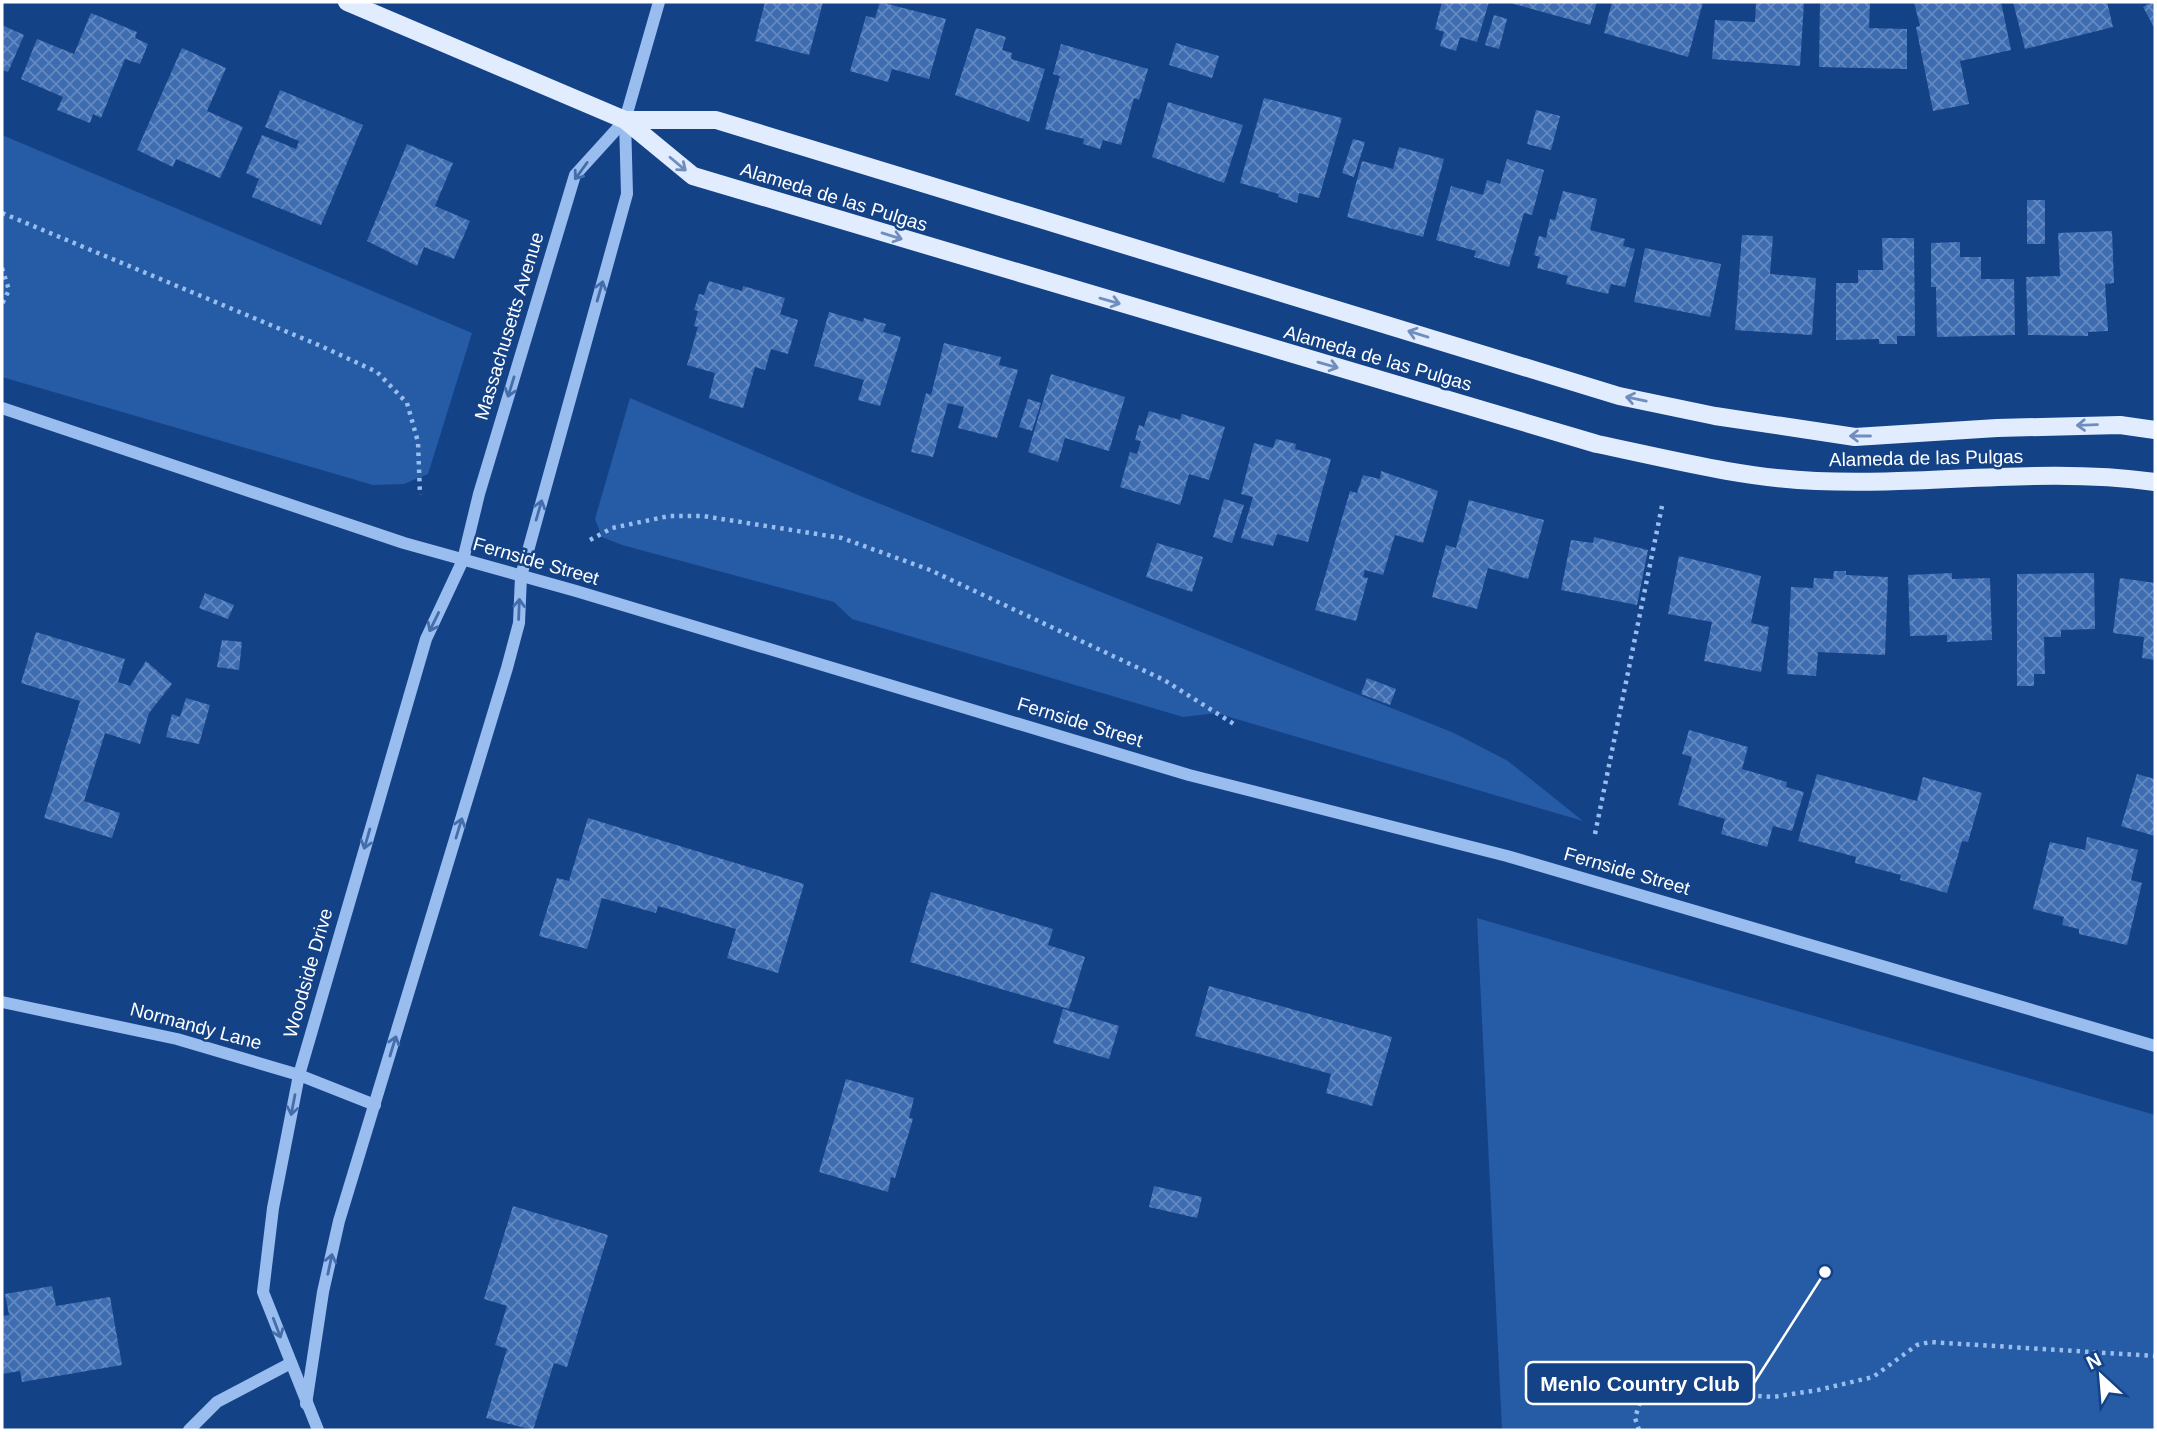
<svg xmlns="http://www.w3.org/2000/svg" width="2157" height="1432" font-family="Helvetica,sans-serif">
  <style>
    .grass { fill: #265ba6 }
    .building { fill: url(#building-cross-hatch) }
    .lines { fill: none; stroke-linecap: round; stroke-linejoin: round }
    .path { stroke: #99bdef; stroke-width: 4.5; stroke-dasharray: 3.5 5; stroke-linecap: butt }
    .minor { stroke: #99bdef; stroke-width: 12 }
    .major { stroke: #e1ecff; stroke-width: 18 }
    .oneway { stroke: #708ebd }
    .oneway2 { stroke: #436dab }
    .labels { text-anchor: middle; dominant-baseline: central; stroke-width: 5; stroke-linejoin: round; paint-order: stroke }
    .street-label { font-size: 19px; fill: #fff; stroke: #144287 }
    .leader { fill: none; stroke: #fff; stroke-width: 2.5 }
    .callout-dot { fill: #fff; stroke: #144287; stroke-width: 2.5 }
    .callout { fill: #144287; stroke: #fff; stroke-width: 2.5 }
    .callout-label { font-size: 21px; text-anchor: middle; font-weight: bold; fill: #fff }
  </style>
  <defs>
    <pattern id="building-cross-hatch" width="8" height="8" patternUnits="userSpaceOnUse" patternTransform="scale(1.75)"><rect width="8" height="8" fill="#3d6cb1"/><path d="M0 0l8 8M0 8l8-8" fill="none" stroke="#6489c1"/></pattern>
  </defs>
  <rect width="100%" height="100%" fill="#144287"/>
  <g class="grass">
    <path d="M2 135 472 333 428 474 404 484 373 485 2 377Z"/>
    <path d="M630 398 858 495 1454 733 1508 761 1583 821 1216 713 1183 717 852 619 834 602 622 545 602 537 595 519Z"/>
    <path d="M1477 918 2155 1115V1430H1502Z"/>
  </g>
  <g class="building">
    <path d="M765 2H823L809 55 755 41Z"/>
    <path d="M880 2 946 19 929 79 892 69 888 82 850 71 866 16 875 18Z"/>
    <path d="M1442 2H1489L1477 42 1460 37 1456 51 1440 46 1444 32 1435 29Z"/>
    <path d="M1507 2H1597L1590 25Z"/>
    <path d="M1612 2 1666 4 1703 2 1688 57 1604 33Z"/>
    <path d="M1756 2H1804L1800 66 1712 59 1715 20 1755 22Z"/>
    <path d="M1820 2H1870L1869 28 1907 29V69L1819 67Z"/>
    <path d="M1914 2H2001L2011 50 1960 61 1969 104 1933 111 1916 27 1920 26Z"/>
    <path d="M2013 2H2107L2113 27 2025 49Z"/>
    <path d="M2152 2H2155V29L2143 7Z"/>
    <path d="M91 13 137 32 135 38 148 44 140 64 125 59 101 118 93 114 90 123 57 110 63 97 21 79 37 39 74 54Z"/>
    <path d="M1494 15 1507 19 1499 49 1485 45Z"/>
    <path d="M2 25 24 35 8 72 2 70Z"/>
    <path d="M976 28 1006 37 1002 50 1012 53 1011 59 1045 69 1029 122 955 95Z"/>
    <path d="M1176 43 1219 56 1212 78 1169 65Z"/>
    <path d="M1061 44 1148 69 1139 100 1134 98 1121 145 1103 140 1100 149 1083 144 1084 139 1045 129 1060 76 1053 74Z"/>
    <path d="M182 48 226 68 207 111 243 127 220 178 176 159 173 167 137 150Z"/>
    <path d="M280 90 363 125 321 225 252 197 259 179 246 173 262 135 296 149 299 141 265 127Z"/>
    <path d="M1264 98 1342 118 1319 198 1299 193 1297 203 1278 197 1279 194 1240 183Z"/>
    <path d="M1168 102 1243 125 1224 183 1152 157Z"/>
    <path d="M1536 110 1560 116 1551 150 1527 144Z"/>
    <path d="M1353 139 1365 142 1354 177 1342 173Z"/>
    <path d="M407 144 453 163 435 206 470 221 454 259 424 247 417 266 367 241Z"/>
    <path d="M1399 147 1444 159 1423 237 1347 217 1362 161 1393 169Z"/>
    <path d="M1507 159 1544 170 1532 215 1524 213 1509 267 1474 257 1476 251 1436 240 1451 186 1483 195 1487 180 1500 184Z"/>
    <path d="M1563 191 1597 199 1590 230 1625 239 1623 246 1635 249 1625 287 1611 284 1608 294 1566 284 1568 276 1537 268 1540 257 1534 255 1539 236 1546 238 1550 219 1555 220Z"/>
    <rect x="2027" y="200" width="18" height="44"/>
    <path d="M2112 231 2114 283 2105 284 2108 331 2088 332V336L2028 335 2026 277 2060 276 2058 233Z"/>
    <path d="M1742 235 1773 236 1770 274 1816 278 1812 335 1735 330Z"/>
    <path d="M1882 238H1914L1915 336H1897V344H1879V339L1836 340V283H1858V270H1883Z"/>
    <path d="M1960 242V257H1981V279H2014L2015 335 1937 337 1936 287H1931V243Z"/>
    <path d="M1645 248 1721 264 1710 317 1634 302Z"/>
    <path d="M709 281 742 291 743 286 785 298 780 314 798 320 788 354 771 349 765 370 755 367 743 408 709 398 715 373 687 365 698 327 694 326 698 311 694 310 699 294 704 295Z"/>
    <path d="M829 312 863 322 864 318 886 324 883 332 901 337 880 406 858 400 864 380 814 366Z"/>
    <path d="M944 343 1001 357 999 365 1018 370 997 438 958 428 964 407 948 403 933 457 911 452 926 393 931 395Z"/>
    <path d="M1051 374 1125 397 1109 451 1065 438 1058 462 1028 452Z"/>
    <path d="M1028 399 1041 403 1032 431 1019 427Z"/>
    <path d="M1149 411 1180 420 1182 414 1225 427 1209 480 1189 474 1180 505 1120 487 1130 452 1137 454 1141 441 1135 440 1139 425 1144 427Z"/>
    <path d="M1276 439 1296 444 1295 449 1331 459 1308 542 1277 534 1273 546 1241 538 1253 497 1241 494 1254 443 1273 448Z"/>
    <path d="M1381 471 1438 491 1423 543 1395 535 1383 575 1365 570 1363 577 1368 578 1356 621 1315 610 1350 491 1357 493 1363 475 1380 479Z"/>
    <path d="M1224 499 1244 505 1232 543 1213 537Z"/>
    <path d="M1469 500 1544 520 1528 579 1488 568 1477 609 1432 597 1446 545 1456 548Z"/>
    <path d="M1594 537 1648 550 1637 605 1561 590 1571 540 1593 543Z"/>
    <path d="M1157 543 1203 557 1192 592 1146 577Z"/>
    <path d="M1679 556 1761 576 1751 623 1769 627 1761 672 1704 661 1712 622 1668 614Z"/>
    <path d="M1834 571H1846V575L1888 577 1885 655 1818 652 1816 676 1787 674 1791 587 1813 588 1814 578 1833 579Z"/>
    <path d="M1952 573V579L1990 578 1992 640 1947 642V635L1910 636 1908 575Z"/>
    <path d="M2094 573 2095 629 2061 630V637H2044L2045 674H2034V686H2017V574Z"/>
    <path d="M2120 578 2155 583V660L2142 658 2144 637 2113 633Z"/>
    <path d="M205 593 234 605 228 619 199 608Z"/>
    <path d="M36 632 125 659 118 682 130 686 146 661 172 684 149 713 140 744 105 733 84 801 120 813 112 838 44 818 80 701 21 683Z"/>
    <path d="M222 640 242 642 239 670 217 667Z"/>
    <path d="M1367 678 1396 689 1390 705 1361 694Z"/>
    <path d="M186 698 210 705 199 744 166 737 172 714 180 717Z"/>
    <path d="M1689 730 1748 747 1742 769 1787 782 1786 787 1804 792 1792 831 1773 826 1767 847 1721 834 1725 819 1678 805 1692 757 1682 754Z"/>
    <path d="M1817 774 1917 801 1923 777 1982 793 1968 842 1962 841 1947 893 1900 880 1901 875 1855 863 1856 857 1798 841Z"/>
    <path d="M2137 774 2155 779V836L2121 826Z"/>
    <path d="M588 818 804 884 778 973 727 958 736 929 658 906 656 913 602 898 587 949 539 936 557 878 569 881Z"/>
    <path d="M2087 837 2138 850 2131 880 2142 883 2127 945 2079 934V929L2062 925 2064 917 2033 909 2050 842 2085 850Z"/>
    <path d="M931 892 1053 929 1048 945 1085 957 1069 1009 910 962Z"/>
    <path d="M1209 986 1392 1037 1372 1106 1326 1093 1331 1074 1195 1036Z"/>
    <path d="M1063 1009 1119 1026 1109 1059 1053 1043Z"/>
    <path d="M846 1079 914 1098 909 1118 913 1119 895 1178 891 1177 888 1192 819 1172Z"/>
    <path d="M1154 1186 1202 1197 1197 1218 1149 1207Z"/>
    <path d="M513 1206 608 1235 567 1367 554 1363 533 1430 486 1418 507 1349 495 1345 507 1306 484 1299Z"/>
    <path d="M52 1286 56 1306 110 1297 122 1365 22 1382 20 1371 2 1374V1316L9 1315 5 1294Z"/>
  </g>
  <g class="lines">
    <g class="path">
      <path d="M2 213 321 346 377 372 407 403 418 442 420 495"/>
      <path d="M2 268 9 290 2 304"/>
      <path d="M590 540 612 528 669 516H703L842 538 930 570 1164 680 1237 726"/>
      <path d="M1595 834 1662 506"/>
      <path d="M1639 1430 1635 1418 1641 1399 1656 1389 1773 1397 1818 1390 1873 1377 1917 1345 1930 1342 2155 1356"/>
    </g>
    <g class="minor">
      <path d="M2 408 404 543 576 591 1189 775 1507 856 2155 1046"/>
      <path d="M2 1002 177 1039 299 1075 375 1105"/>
      <path d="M306 1404 323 1292 339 1221 507 668 519 623 521 576 627 194 625 120 659 2"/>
      <path d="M189 1430 217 1402 291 1363"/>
      <path d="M318 1430 263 1292 273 1208 299 1075 426 639 463 560 479 494 575 175 625 120"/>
    </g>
    <g class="major">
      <path d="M347 2 625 120 693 176 1597 444C1669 459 1742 478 1816 481 1929 486 2043 466 2155 482"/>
      <path d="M625 120H716L1619 396 1715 416 1855 437 1997 428 2120 425 2155 430"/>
    </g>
  </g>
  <defs><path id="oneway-shaft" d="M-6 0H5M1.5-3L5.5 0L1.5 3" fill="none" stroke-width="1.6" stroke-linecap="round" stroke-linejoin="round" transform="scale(1.75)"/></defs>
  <g class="oneway">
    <use href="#oneway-shaft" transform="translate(678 164) rotate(40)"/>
    <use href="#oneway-shaft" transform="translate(892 236) rotate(17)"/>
    <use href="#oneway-shaft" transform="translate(1110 301) rotate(16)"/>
    <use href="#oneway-shaft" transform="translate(1418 334) rotate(-163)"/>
    <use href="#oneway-shaft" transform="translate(1328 365) rotate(16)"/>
    <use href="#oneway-shaft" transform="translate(1636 399) rotate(-168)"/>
    <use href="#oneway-shaft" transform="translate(2087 425) rotate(178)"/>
    <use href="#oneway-shaft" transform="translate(1860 436) rotate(180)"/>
  </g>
  <g class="oneway2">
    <use href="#oneway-shaft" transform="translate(581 171) rotate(126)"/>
    <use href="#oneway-shaft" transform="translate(600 291) rotate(-74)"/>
    <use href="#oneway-shaft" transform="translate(511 387) rotate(107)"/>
    <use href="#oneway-shaft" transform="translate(539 510) rotate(-74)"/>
    <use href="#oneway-shaft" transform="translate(519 609) rotate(-88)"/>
    <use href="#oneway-shaft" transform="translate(434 622) rotate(116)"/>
    <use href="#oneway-shaft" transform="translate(459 828) rotate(-73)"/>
    <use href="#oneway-shaft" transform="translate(367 839) rotate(106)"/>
    <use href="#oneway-shaft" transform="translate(393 1046) rotate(-73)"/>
    <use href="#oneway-shaft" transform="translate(293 1105) rotate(101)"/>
    <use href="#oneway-shaft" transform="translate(330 1264) rotate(-78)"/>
    <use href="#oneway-shaft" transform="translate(277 1328) rotate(69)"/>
  </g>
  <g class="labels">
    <g class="street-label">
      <text transform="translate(834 197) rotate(17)">Alameda de las Pulgas</text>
      <text transform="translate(509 326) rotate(-73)">Massachusetts Avenue</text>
      <text transform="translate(1378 358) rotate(16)">Alameda de las Pulgas</text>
      <text transform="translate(1926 458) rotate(-1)">Alameda de las Pulgas</text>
      <text transform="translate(536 561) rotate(16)">Fernside Street</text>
      <text transform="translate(1080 722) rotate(17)">Fernside Street</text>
      <text transform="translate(1627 871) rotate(16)">Fernside Street</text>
      <text transform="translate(308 973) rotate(-74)">Woodside Drive</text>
      <text transform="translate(196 1026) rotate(15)">Normandy Lane</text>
    </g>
  </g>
  <path class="leader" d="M1825 1272L1754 1383"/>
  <circle class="callout-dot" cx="1825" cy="1272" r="7"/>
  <rect class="callout" x="1526" y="1362" width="228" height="42" rx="7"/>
  <g class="callout-label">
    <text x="1640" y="1391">Menlo Country Club</text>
  </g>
  <rect width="2157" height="1432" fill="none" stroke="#ffffff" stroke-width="7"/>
  <g transform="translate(2101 1376) rotate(334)" stroke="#144287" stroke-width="5" paint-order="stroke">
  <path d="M0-5L12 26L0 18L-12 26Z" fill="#ffffff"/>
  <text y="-10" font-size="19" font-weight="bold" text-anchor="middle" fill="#ffffff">N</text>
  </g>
</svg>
